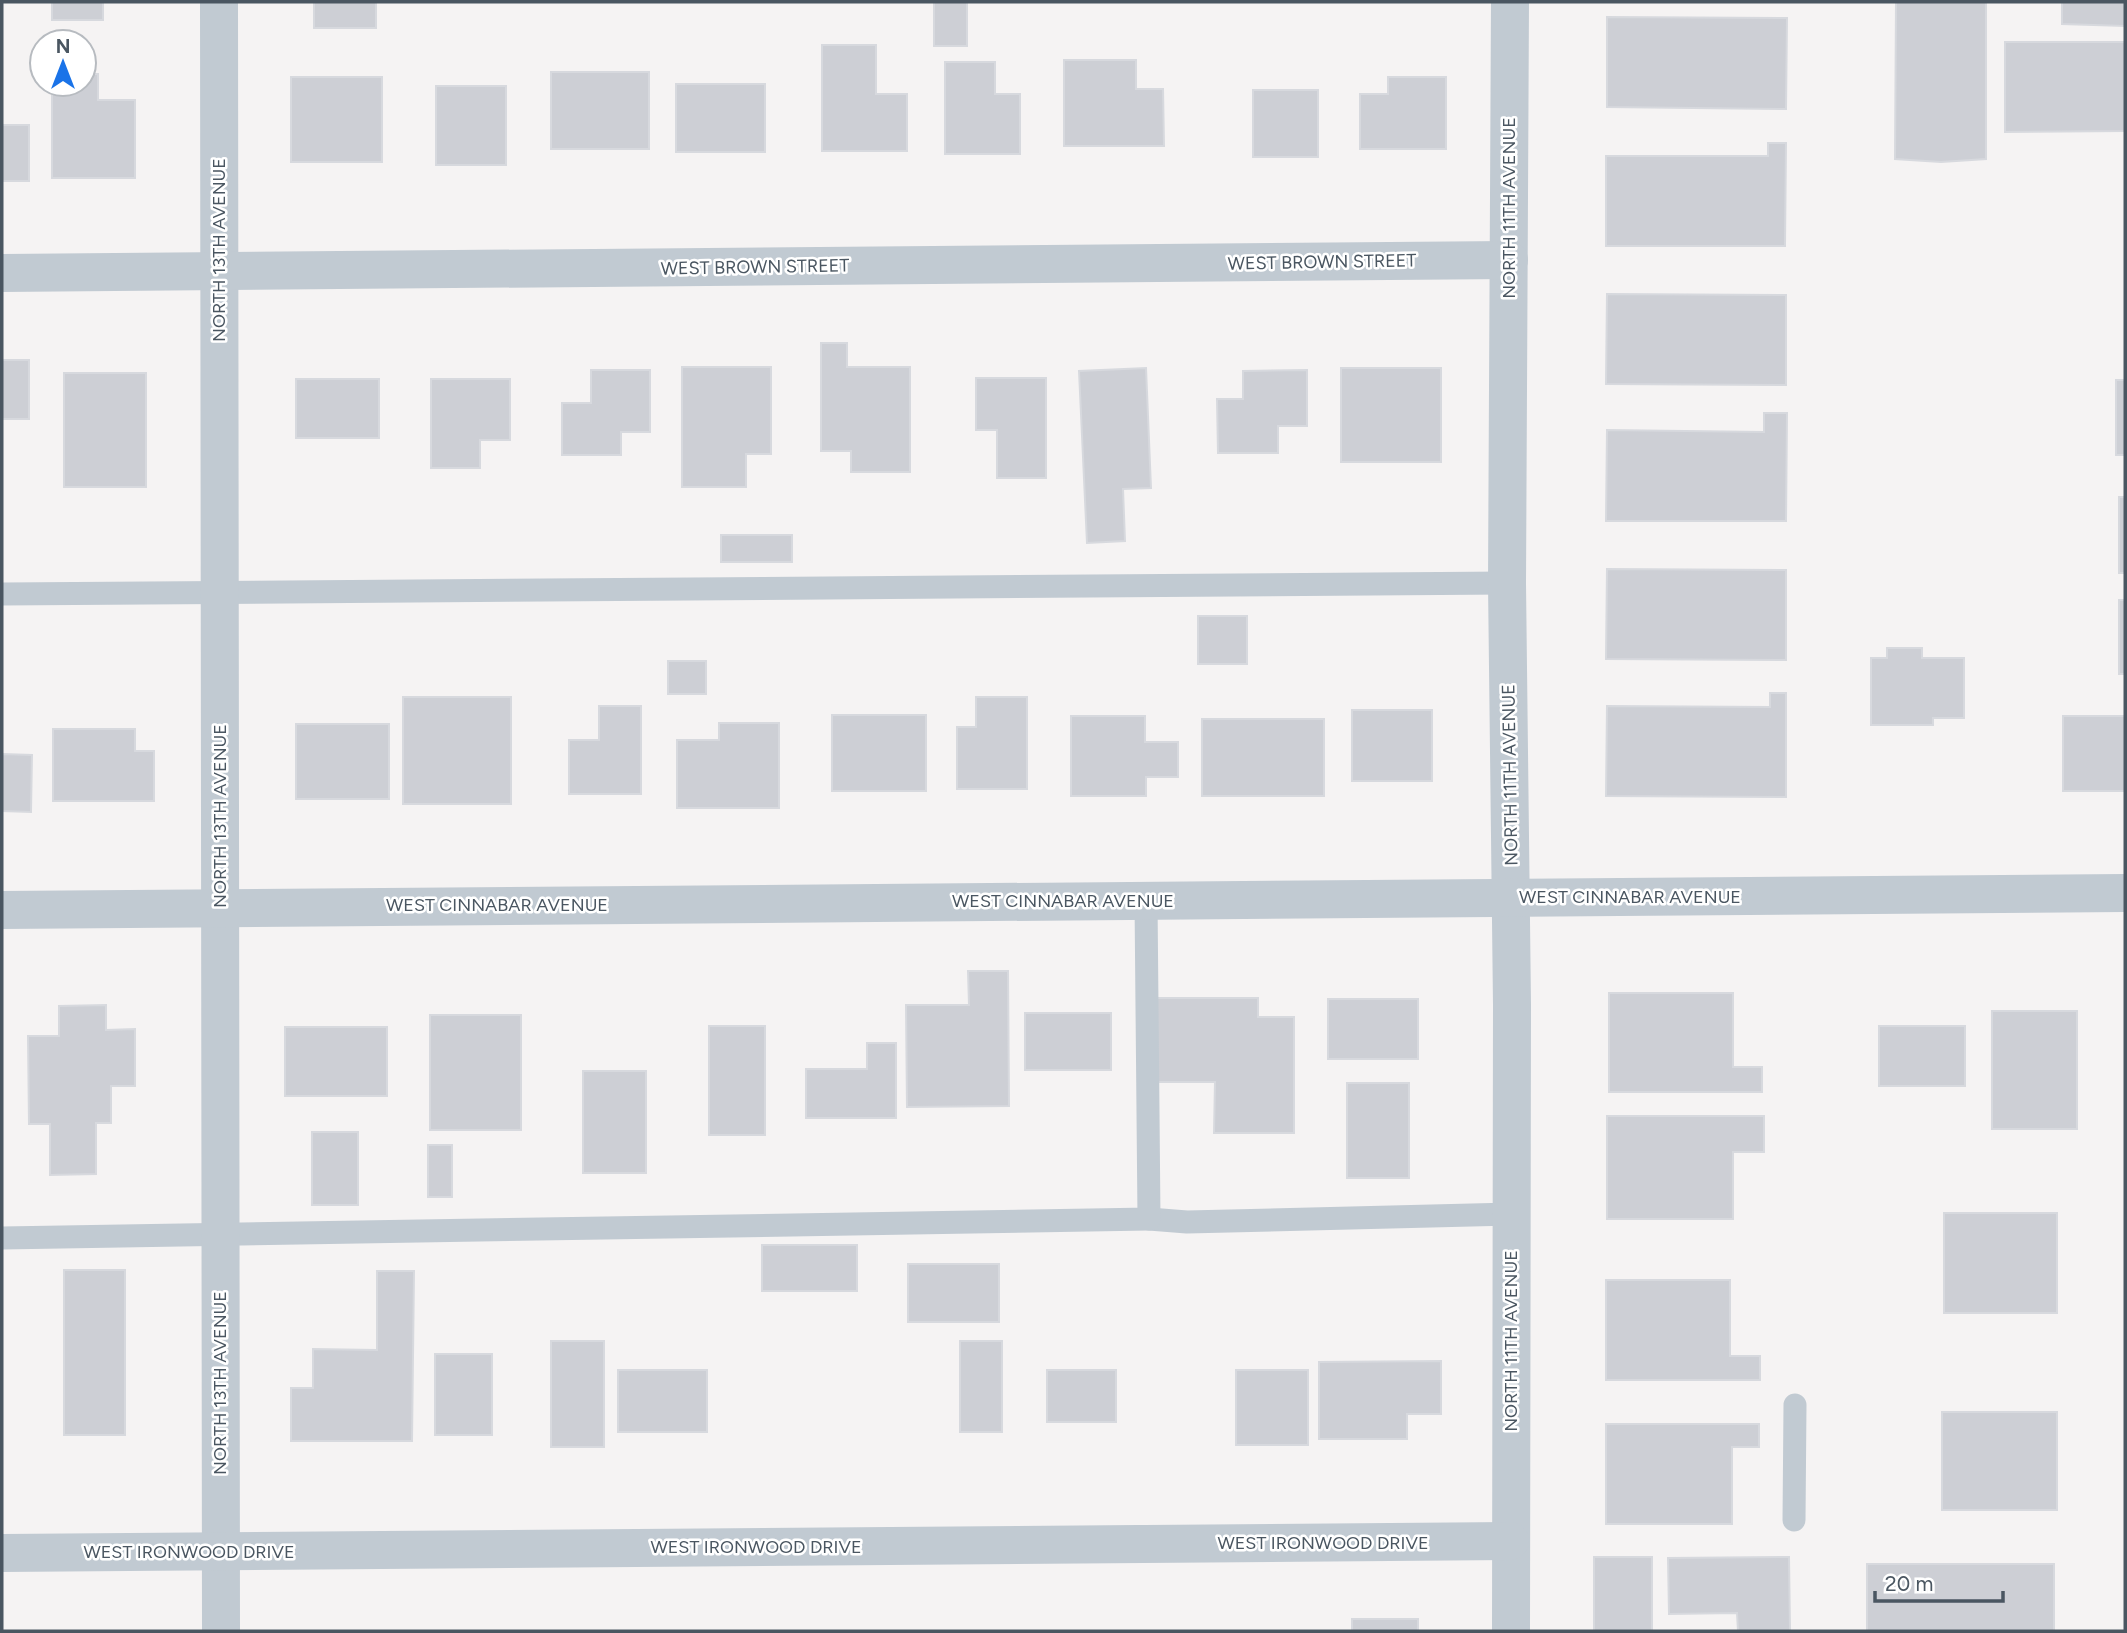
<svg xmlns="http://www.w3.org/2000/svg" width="2127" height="1633" font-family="Figtree,sans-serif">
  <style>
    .building { fill: #cdcfd5; stroke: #d7d9de; stroke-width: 2 }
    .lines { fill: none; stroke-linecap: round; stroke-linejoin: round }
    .lane { stroke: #c1cad2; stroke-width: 23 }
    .street { stroke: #c1cad2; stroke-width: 38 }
    .labels { text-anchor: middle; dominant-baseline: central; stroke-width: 5; stroke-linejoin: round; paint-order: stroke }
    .street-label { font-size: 18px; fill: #4a5661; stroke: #fff }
  </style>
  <rect width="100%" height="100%" fill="#f5f3f3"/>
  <g class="building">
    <rect x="52" y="2" width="51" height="18"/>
    <rect x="314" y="2" width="62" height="26"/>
    <rect x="934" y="2" width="33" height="44"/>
    <path d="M1896 2H1986V159L1941 162 1895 159Z"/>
    <path d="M2062 2H2125V26L2062 24Z"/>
    <path d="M1607 17 1787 18 1786 109 1607 107Z"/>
    <path d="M2005 42H2125V131L2005 132Z"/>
    <path d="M822 45H876V94H907V151H822Z"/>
    <path d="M1064 60H1136V89H1163L1164 146H1064Z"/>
    <path d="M945 62H995V94H1020V154H945Z"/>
    <rect x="551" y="72" width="98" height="77"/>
    <path d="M84 74H98V100H135V178H52V84H84Z"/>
    <rect x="291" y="77" width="91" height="85"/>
    <path d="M1388 77H1446V149H1360V94H1388Z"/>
    <rect x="676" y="84" width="89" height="68"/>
    <rect x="436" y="86" width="70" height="79"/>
    <rect x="1253" y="90" width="65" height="67"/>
    <rect x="2" y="125" width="27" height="56"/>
    <path d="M1768 143H1786L1785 246H1606V156H1768Z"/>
    <path d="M1607 294 1786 295V385L1606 384Z"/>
    <path d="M821 343H847V367H910V472H851V451H821Z"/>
    <rect x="2" y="360" width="27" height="59"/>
    <path d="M682 367H771V454H746V487H682Z"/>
    <path d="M1146 368 1151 488 1123 489 1125 541 1087 543 1079 371Z"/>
    <rect x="1341" y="368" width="100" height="94"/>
    <path d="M591 370H650V432H621V455H562V403H591Z"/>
    <path d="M1307 370V426H1278V453H1218L1217 399H1243V371Z"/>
    <rect x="64" y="373" width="82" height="114"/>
    <path d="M976 378H1046V478H997V430H976Z"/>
    <rect x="296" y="379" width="83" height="59"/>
    <path d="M431 379H510V440H480V468H431Z"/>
    <rect x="2116" y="380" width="9" height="75"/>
    <path d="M1764 413H1787L1786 521H1606L1607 430 1764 432Z"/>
    <rect x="2119" y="497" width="6" height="76"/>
    <rect x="721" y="535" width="71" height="27"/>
    <path d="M1607 569 1786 570V660L1606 659Z"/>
    <rect x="2119" y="600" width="6" height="74"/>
    <rect x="1198" y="616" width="49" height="48"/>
    <path d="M1887 648H1922V658H1964V718H1933V725H1871V658H1887Z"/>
    <rect x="668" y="661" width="38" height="33"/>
    <path d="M1770 693H1786V797L1606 796 1607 706 1770 707Z"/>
    <rect x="403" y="697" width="108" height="107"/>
    <path d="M976 697H1027V789H957V727H976Z"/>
    <path d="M599 706H641V794H569V740H599Z"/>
    <rect x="1352" y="710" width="80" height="71"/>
    <rect x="832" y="715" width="94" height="76"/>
    <path d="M1071 716H1145V742H1178V777H1146V796H1071Z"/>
    <rect x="2063" y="716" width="62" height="75"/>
    <rect x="1202" y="719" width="122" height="77"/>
    <path d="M719 723H779V808H677V740H719Z"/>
    <rect x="296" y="724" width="93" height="75"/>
    <path d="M53 729H135V751H154V801H53Z"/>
    <path d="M2 754 32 755 31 812 2 811Z"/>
    <path d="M968 971H1008L1009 1106 907 1107 906 1005H969Z"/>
    <path d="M1609 993H1733V1067H1762V1092H1609Z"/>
    <path d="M1156 998H1258V1017H1294V1133H1214L1215 1082H1155Z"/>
    <rect x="1328" y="999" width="90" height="60"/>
    <path d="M106 1005V1030L135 1029V1086H111V1123H96V1174L50 1175V1124H29L28 1036H59V1006Z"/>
    <rect x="1992" y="1011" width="85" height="118"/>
    <rect x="1025" y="1013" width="86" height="57"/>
    <rect x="430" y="1015" width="91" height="115"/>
    <rect x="709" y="1026" width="56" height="109"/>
    <rect x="1879" y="1026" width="86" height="60"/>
    <rect x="285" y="1027" width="102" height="69"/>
    <path d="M867 1043H896V1118H806V1069H867Z"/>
    <rect x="583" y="1071" width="63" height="102"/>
    <rect x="1347" y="1083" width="62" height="95"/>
    <path d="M1607 1116H1764V1152H1733V1219H1607Z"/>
    <rect x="312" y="1132" width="46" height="73"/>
    <rect x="428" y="1145" width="24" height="52"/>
    <rect x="1944" y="1213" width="113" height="100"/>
    <rect x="762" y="1245" width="95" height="46"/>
    <rect x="908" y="1264" width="91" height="58"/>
    <rect x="64" y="1270" width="61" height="165"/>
    <path d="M377 1271H414L412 1441H291V1388H313V1349L377 1350Z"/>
    <path d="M1606 1280H1730V1356H1760V1380H1606Z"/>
    <rect x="551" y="1341" width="53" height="106"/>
    <rect x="960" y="1341" width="42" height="91"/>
    <rect x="435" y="1354" width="57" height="81"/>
    <path d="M1441 1361V1414H1407V1439H1319V1362Z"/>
    <rect x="618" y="1370" width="89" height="62"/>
    <rect x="1047" y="1370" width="69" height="52"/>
    <rect x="1236" y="1370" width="72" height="75"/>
    <rect x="1942" y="1412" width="115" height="98"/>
    <path d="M1606 1424H1759V1447H1732V1524H1606Z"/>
    <rect x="1594" y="1557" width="58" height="74"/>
    <path d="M1789 1557 1790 1631H1738L1737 1613 1669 1614 1668 1558Z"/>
    <rect x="1867" y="1564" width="187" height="67"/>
    <rect x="1352" y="1619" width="66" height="12"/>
  </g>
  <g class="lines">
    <g class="lane">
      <path d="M2 594 1507 583"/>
      <path d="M1149 1219 1187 1222 1512 1214"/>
      <path d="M2 1238 1149 1219 1146 900"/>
      <path d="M1794 1520 1795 1405"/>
    </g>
    <g class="street">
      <path d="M219 2 221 1631"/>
      <path d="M1510 2 1507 583 1512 1005 1511 1631"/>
      <path d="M2 273 1509 260"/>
      <path d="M2 910 2125 893"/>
      <path d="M2 1553 1510 1541"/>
    </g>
  </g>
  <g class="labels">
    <g class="street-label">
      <text transform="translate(1509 208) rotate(-90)">NORTH 11TH AVENUE</text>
      <text transform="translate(219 250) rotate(-90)">NORTH 13TH AVENUE</text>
      <text transform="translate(1322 262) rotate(-1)">WEST BROWN STREET</text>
      <text transform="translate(755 267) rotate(-1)">WEST BROWN STREET</text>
      <text transform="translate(1510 775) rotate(-91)">NORTH 11TH AVENUE</text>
      <text transform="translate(220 816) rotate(-90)">NORTH 13TH AVENUE</text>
      <text x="1630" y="897">WEST CINNABAR AVENUE</text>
      <text x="1063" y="901">WEST CINNABAR AVENUE</text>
      <text x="497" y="905">WEST CINNABAR AVENUE</text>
      <text transform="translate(1511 1341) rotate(-90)">NORTH 11TH AVENUE</text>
      <text transform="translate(220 1383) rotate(-90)">NORTH 13TH AVENUE</text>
      <text x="1323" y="1543">WEST IRONWOOD DRIVE</text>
      <text x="756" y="1547">WEST IRONWOOD DRIVE</text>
      <text x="189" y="1552">WEST IRONWOOD DRIVE</text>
    </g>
  </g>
  <rect width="2127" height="1633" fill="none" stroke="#4a5661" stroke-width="7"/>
  <g transform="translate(63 63)"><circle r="33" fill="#ffffff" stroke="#b7bbc0" stroke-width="2"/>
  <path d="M0-5L12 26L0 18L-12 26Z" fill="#1a73e8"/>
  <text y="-10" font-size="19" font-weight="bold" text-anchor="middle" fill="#4a5661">N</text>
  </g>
  <path d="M1875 1591v10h128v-10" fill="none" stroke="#4a5661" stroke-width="3.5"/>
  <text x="1885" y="1591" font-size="21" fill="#4a5661" stroke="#ffffff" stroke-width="5" paint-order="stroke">20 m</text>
</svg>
